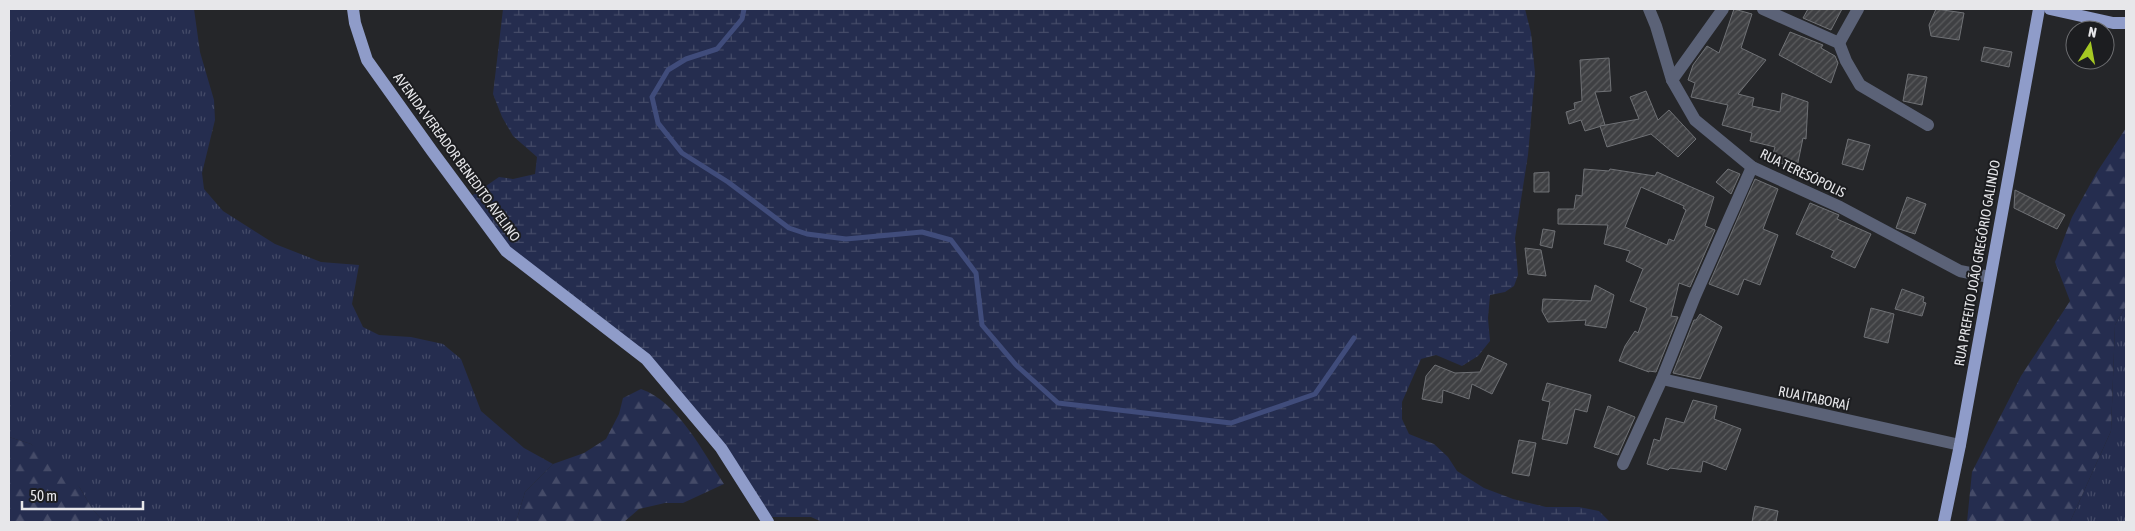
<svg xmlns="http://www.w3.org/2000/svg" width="2135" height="531" font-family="'Asap Condensed',sans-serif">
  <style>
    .grass { fill: url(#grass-tufts) }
    .forest { fill: url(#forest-firs) }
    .wetland { fill: url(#wetland-marsh) }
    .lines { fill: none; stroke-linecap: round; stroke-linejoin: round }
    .stream { stroke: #404c7b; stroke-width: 5 }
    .building { fill: url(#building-hatch); stroke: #6f7175; fill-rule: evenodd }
    .minor { stroke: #5b6277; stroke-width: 12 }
    .major { stroke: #8f9cc9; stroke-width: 12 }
    .labels { text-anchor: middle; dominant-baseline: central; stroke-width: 4; stroke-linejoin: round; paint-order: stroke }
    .street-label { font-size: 14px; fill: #e7e7ea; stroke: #1c1d20 }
  </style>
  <defs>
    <pattern id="grass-tufts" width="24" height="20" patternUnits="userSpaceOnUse" patternTransform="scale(1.25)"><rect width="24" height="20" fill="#252d4f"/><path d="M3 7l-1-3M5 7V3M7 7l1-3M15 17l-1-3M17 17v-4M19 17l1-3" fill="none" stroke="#454b68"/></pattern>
    <pattern id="forest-firs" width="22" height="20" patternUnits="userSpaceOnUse" patternTransform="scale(1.25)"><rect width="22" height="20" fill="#252d4f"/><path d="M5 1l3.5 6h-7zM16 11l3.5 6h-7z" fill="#454b68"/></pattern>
    <pattern id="wetland-marsh" width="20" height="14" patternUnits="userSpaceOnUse" patternTransform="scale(1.25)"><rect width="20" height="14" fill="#252d4f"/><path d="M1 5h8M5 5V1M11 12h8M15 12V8" fill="none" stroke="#454b68"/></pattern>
    <pattern id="building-hatch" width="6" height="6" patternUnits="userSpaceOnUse" patternTransform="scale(1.25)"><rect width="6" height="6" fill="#3f4043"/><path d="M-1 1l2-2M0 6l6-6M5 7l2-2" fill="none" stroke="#5b5c5e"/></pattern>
  </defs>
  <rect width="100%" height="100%" fill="#252629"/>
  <g class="grass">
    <path d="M9 9H194L200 52 214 100 215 120 202 173 204 189 223 211 275 244 321 262 359 265 352 304 363 327 379 335 411 337 443 344 461 359 481 411 524 448 553 464 525 492 516 522H104L93 510 80 488 31 444 9 437Z"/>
    <path d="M2126 306V522H2070L2111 431 2115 325Z"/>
  </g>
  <g class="forest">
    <path d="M2126 128V306L2115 325 2111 431 2070 522H1967L1972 472 2021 376 2070 301 2055 262 2072 217 2097 172Z"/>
    <path d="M641 389C678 402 703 452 724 484L683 503H665L639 509 624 522H516L525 492 553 464 584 453 606 439 619 414 623 398Z"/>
    <path d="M9 437 31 444 63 467 80 488 93 510 104 522H9Z"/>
  </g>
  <path class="wetland" d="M503 9H1525L1531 33 1535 73 1528 155 1515 238 1518 275 1514 286 1505 292 1490 295 1488 318 1490 341 1478 356 1462 366 1436 355 1421 359 1402 402V419L1409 434 1434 444 1448 457 1457 471 1484 488 1513 499 1546 507H1579L1599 511 1610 522H822L811 517H765L721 448 646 359 506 251 467 199 499 177 513 179 535 174 537 157 513 136 502 117 493 94Z"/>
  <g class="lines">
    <path class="stream" d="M744 9 742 19 717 49 686 59 668 70 652 97 658 123 682 153 728 182 789 228 807 234 846 239 922 232 951 240 976 273 982 325 1016 365 1058 403 1231 423 1315 394 1354 338"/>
  </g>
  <g class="building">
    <path d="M1734 9 1752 14 1741 48 1766 60 1738 94 1754 98 1752 106 1780 112 1782 93 1808 102 1806 139 1803 138 1797 167 1771 161 1775 147 1750 141 1752 133 1722 125 1728 105 1691 97 1695 83 1688 80 1693 65 1707 46 1719 53Z"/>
    <path d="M1808 9H1842L1831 30 1803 18Z"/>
    <path d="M1936 9 1964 13 1959 40 1931 36 1929 25Z"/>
    <path d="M1790 32 1823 45 1821 48 1835 56 1838 63 1831 83 1779 55Z"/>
    <path d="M1984 47 2012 52 2009 67 1981 61Z"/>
    <path d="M1609 58 1611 91 1595 92 1605 125 1585 131 1581 120 1569 124 1566 112 1575 109 1574 103 1582 101 1580 60Z"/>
    <path d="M1908 74 1927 77 1922 105 1903 101Z"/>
    <path d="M1646 91 1658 120 1669 110 1696 139 1678 157 1651 134 1607 147 1600 126 1639 119 1630 97Z"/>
    <path d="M1848 139 1870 145 1863 170 1842 164Z"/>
    <path d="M1584 169 1609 171 1610 169 1655 176 1657 172 1714 197 1705 226 1715 230 1690 287 1679 283 1671 316 1678 317 1656 372 1649 371V372L1619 361 1625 346 1635 331 1638 333 1647 308 1630 301 1643 269 1626 261 1630 251 1604 244 1608 225 1558 224V209H1574L1576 195 1582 196ZM1641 187 1684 206 1683 208 1686 210 1674 241 1669 239 1667 245 1625 227Z"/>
    <path d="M1728 169 1740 174 1731 194 1716 182Z"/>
    <path d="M1549 172V192H1534V173Z"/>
    <path d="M1755 179 1778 189 1763 229 1778 235 1760 285 1744 279 1738 295 1709 284Z"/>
    <path d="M2015 190 2065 215 2057 229 2014 208Z"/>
    <path d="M1907 197 1926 204 1915 234 1896 228Z"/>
    <path d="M1810 203 1839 215 1837 219 1871 234 1855 268 1831 257 1834 251 1796 234Z"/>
    <path d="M1543 229 1555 231 1552 248 1540 245Z"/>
    <path d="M1525 248 1541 250 1546 276 1528 274Z"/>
    <path d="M1595 285 1614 295 1606 328 1585 325 1586 320 1548 322 1542 311 1543 299 1591 301Z"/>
    <path d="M1902 289 1924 297 1923 302 1926 303 1922 316 1895 309Z"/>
    <path d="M1871 308 1894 314 1888 343 1864 337Z"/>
    <path d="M1700 314 1722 327 1700 379 1673 373 1694 320H1696Z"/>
    <path d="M1488 355 1507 364 1492 394 1472 384 1469 399 1443 390 1442 403 1422 399 1426 376 1435 365 1455 373 1480 372Z"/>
    <path d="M1547 383 1591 395 1587 412 1575 409 1567 444 1542 439 1550 402 1542 400Z"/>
    <path d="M1693 400 1717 406 1714 419 1741 429 1726 470 1703 461 1701 472 1670 468 1668 470 1647 464 1654 439 1660 441 1666 418 1684 423Z"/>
    <path d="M1608 406 1635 417 1618 455 1594 447Z"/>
    <path d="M1519 440 1536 443 1529 476 1512 473Z"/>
    <path d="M1755 506 1778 511 1776 522H1752Z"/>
  </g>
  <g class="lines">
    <g class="minor">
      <path d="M1649 9 1656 26 1672 80 1695 120 1752 167 1840 207 1960 271 1989 277"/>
      <path d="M1763 9 1839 43 1846 61 1860 85 1928 125"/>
      <path d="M1839 43 1858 9"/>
      <path d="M1672 80 1723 9"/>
      <path d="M1662 379 1960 445"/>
      <path d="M1623 464 1662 379 1695 296 1752 167"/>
    </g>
    <g class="major">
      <path d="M353 9 355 23 367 60 432 151 506 251 646 359 721 448 768 522"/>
      <path d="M2050 9 2113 23H2126"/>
      <path d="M1944 522 1960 445 2039 9"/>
    </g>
  </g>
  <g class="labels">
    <g class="street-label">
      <text transform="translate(457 157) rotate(54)">AVENIDA VEREADOR BENEDITO AVELINO</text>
      <text transform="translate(1803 173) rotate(26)">RUA TERESÓPOLIS</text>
      <text transform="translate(1977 263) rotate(-80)">RUA PREFEITO JOÃO GREGÓRIO GALINDO</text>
      <text transform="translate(1814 398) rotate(12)">RUA ITABORAÍ</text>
    </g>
  </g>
  <rect width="2135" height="531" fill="none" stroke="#e7e7ea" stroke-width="20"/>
  <g transform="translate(2090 45) rotate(11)"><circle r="24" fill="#1c1d20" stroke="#6d6e71"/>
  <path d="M0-4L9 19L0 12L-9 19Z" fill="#a5c823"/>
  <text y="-8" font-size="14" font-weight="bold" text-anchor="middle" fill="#e7e7ea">N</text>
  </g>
  <path d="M22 501v8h121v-8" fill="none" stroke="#e7e7ea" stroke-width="2.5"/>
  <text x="30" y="501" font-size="15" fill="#e7e7ea" stroke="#1c1d20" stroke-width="4" paint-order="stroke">50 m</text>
</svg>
